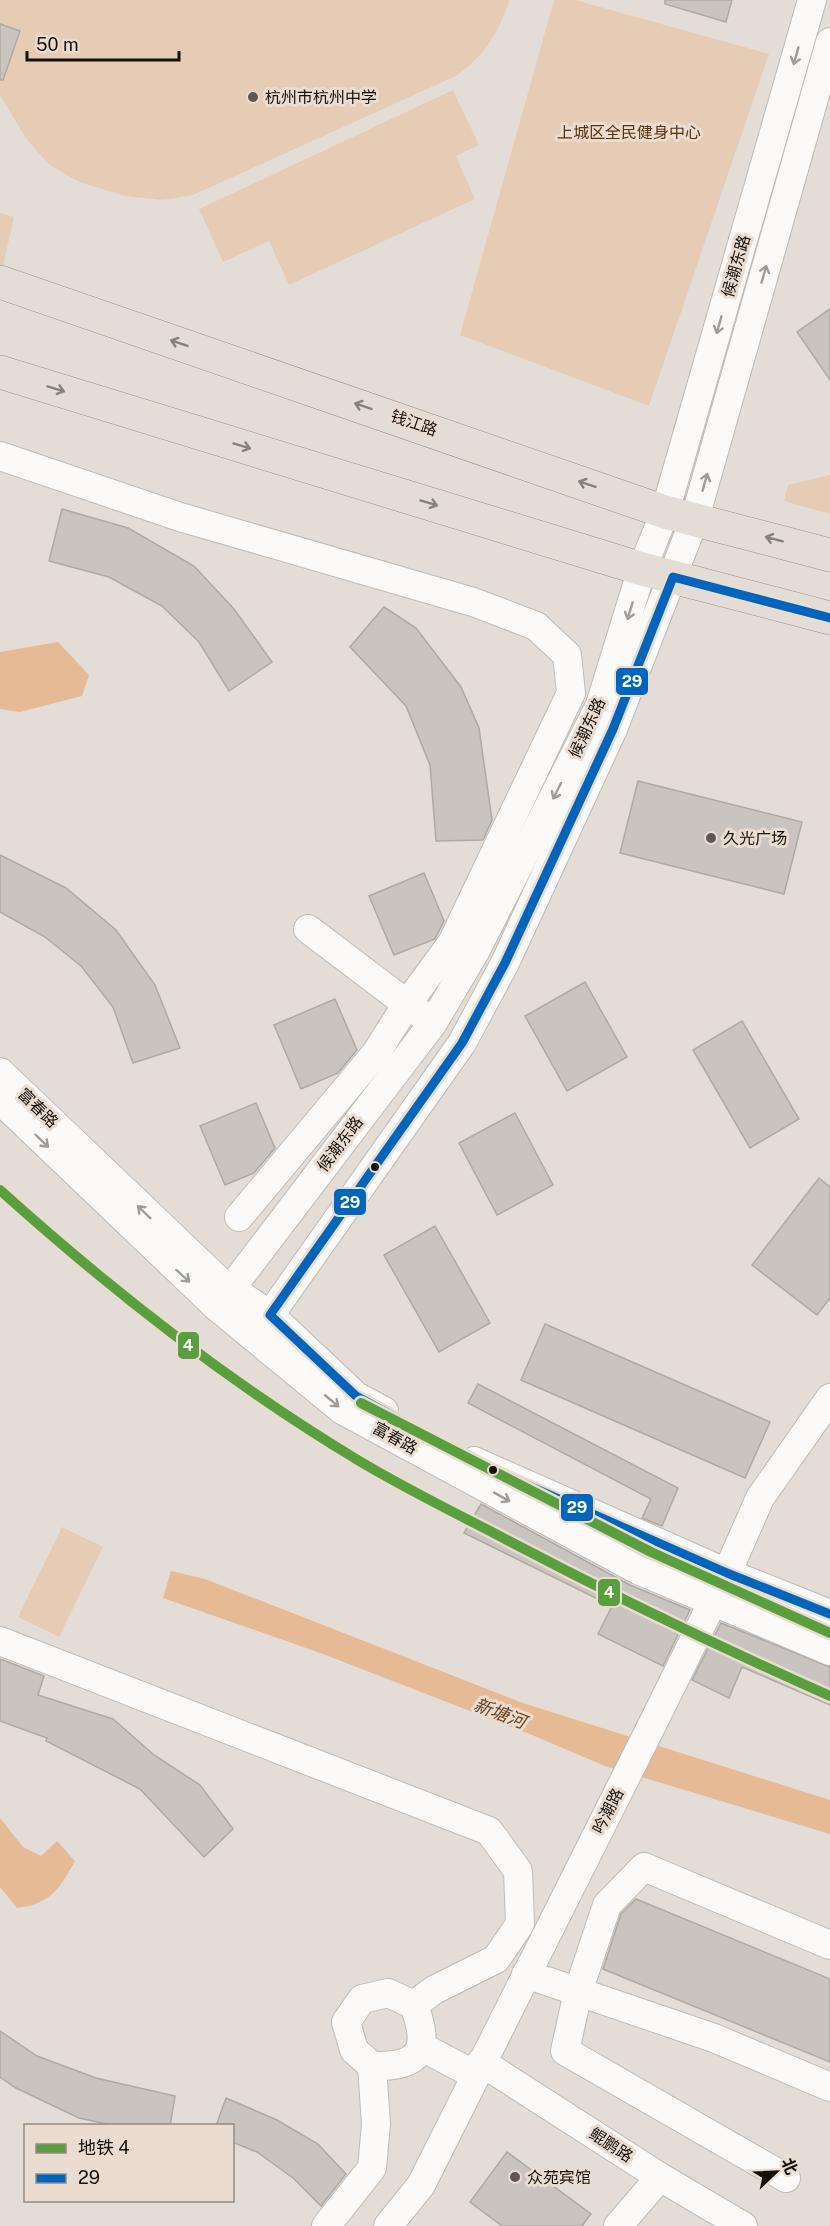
<svg xmlns="http://www.w3.org/2000/svg" width="830" height="2226" font-family="'Public Sans','Noto Sans SC',sans-serif">
  <style>
    .green { fill: #e7ccb5 }
    .water { fill: #e5ba94 }
    .building { fill: #c9c4bf; stroke: #aea9a4; stroke-width: 1.5 }
    .lines { fill: none; stroke-linecap: round; stroke-linejoin: round }
    .minor-casing { stroke: #c0bab5; stroke-width: 30 }
    .major-casing { stroke: #9d8f81; stroke-width: 34 }
    .minor { stroke: #fbfaf9; stroke-width: 28 }
    .major { stroke: #e4ddd5; stroke-width: 33 }
    .bus-1-casing { stroke: #eadcd1; stroke-width: 14 }
    .bus-1 { stroke: #0065bd; stroke-width: 9 }
    .metro-1-casing { stroke: #eadcd1; stroke-width: 15 }
    .metro-1 { stroke: #5a9f3d; stroke-width: 10 }
    .oneway { stroke: #9f9c9a }
    .oneway2 { stroke: #86817b }
    .poi-dot { fill: #5d5853; stroke: #eadcd1; stroke-width: 2 }
    .bus-dot { fill: #14100c; stroke: #eadcd1; stroke-width: 2 }
    .labels { text-anchor: middle; dominant-baseline: central; stroke-width: 6; stroke-linejoin: round; paint-order: stroke }
    .poi-label { font-size: 16px; fill: #14100c; stroke: #eadcd1; text-anchor: start }
    .park-label { font-size: 16px; fill: #59330a; stroke: #eadcd1 }
    .street-label { font-size: 16px; fill: #14100c; stroke: #eadcd1 }
    .water-label { font-size: 18px; font-style: italic; fill: #69411b; stroke: #eadcd1 }
    .line-badge { stroke: #eadcd1; stroke-width: 2 }
    .badge-label { font-size: 16px; text-anchor: middle; font-weight: bold; fill: #fff }
  </style>
  <rect width="100%" height="100%" fill="#e4ddd7"/>
  <g class="green">
    <path d="M0 0H510C496 36 488 52 456 76L193 195 163 200 124 196 77 181 48 164 25 137 0 95Z"/>
    <path d="M554 0H575L769 54 649 406 460 335Z"/>
    <path d="M453 90 479 145 456 156 475 199 289 285 269 241 223 262 199 209Z"/>
    <path d="M0 213 14 217 1 275H0Z"/>
    <path d="M830 475V514L784 501 788 485Z"/>
    <path d="M62 1527 103 1547 59 1637 18 1617Z"/>
  </g>
  <g class="water">
    <path d="M58 642 89 675 82 696 20 712 0 709V652Z"/>
    <path d="M171 1571 205 1579 523 1703 830 1800V1834L605 1766 532 1735 323 1654 163 1598Z"/>
    <path d="M0 1818 23 1847 41 1856 57 1841 75 1861C60 1888 51 1904 17 1908L0 1887Z"/>
  </g>
  <g class="building">
    <path d="M665 0H732L726 22 665 4Z"/>
    <path d="M0 24 20 31 3 80H0Z"/>
    <path d="M830 309V380L797 332Z"/>
    <path d="M62 509 128 528 194 566 234 609 272 662 229 691 199 642 162 606 109 577 49 561Z"/>
    <path d="M384 607 416 628 461 687 479 728 492 820 483 840 436 841 430 765 406 706 350 647Z"/>
    <path d="M638 781 802 822 784 894 620 853Z"/>
    <path d="M0 855 66 888 116 930 155 985 180 1048 133 1063 113 1007 81 966 45 937 0 912Z"/>
    <path d="M424 873 444 921 435 939 394 955 369 896Z"/>
    <path d="M585 982 627 1057 567 1091 525 1016Z"/>
    <path d="M335 999 357 1050 338 1073 301 1089 274 1025Z"/>
    <path d="M742 1021 799 1119 750 1148 693 1050Z"/>
    <path d="M256 1103 275 1148 254 1173 225 1185 200 1126Z"/>
    <path d="M515 1113 553 1185 497 1215 459 1143Z"/>
    <path d="M819 1178 830 1187V1298L817 1315 752 1265Z"/>
    <path d="M435 1226 490 1323 439 1352 384 1255Z"/>
    <path d="M545 1324 770 1422 745 1478 521 1380Z"/>
    <path d="M478 1384 678 1488 662 1526 642 1518 651 1499 468 1403Z"/>
    <path d="M481 1504 630 1585 690 1610 663 1666 598 1634 612 1606 464 1533Z"/>
    <path d="M721 1623 830 1667V1705L742 1667 729 1698 692 1680Z"/>
    <path d="M0 1659 44 1676 38 1695 113 1719 154 1755 200 1785 233 1829 204 1857 140 1789 46 1741 47 1738 0 1721Z"/>
    <path d="M636 1899 830 1979V2062L603 1969 621 1914Z"/>
    <path d="M0 2031 37 2056 96 2078 175 2096 170 2126H116L79 2118 16 2088 0 2077Z"/>
    <path d="M226 2098 277 2120 318 2144 346 2174 321 2206 293 2178 257 2152 232 2142V2126H216Z"/>
    <path d="M507 2152 591 2214 582 2226H502L470 2202Z"/>
  </g>
  <g class="lines">
    <g class="minor-casing">
      <g id="minor">
        <path d="M0 456 180 517 473 602 536 626 567 655 571 693 452 943 407 1004 308 929"/>
        <path d="M0 1072 217 1279 270 1315 356 1396 384 1411"/>
        <path d="M0 1100 217 1307 342 1410 638 1570 830 1651"/>
        <path d="M239 1217 376 1053 407 1004 421 1014"/>
        <path d="M217 1307 433 1023 476 950 600 705 642 569 665 512 812 0"/>
        <path d="M251 1335 270 1315 462 1043 505 963 613 729 695 518 830 42"/>
        <path d="M474 1461 727 1573 830 1614"/>
        <path d="M0 1641 489 1831 518 1871 520 1924 496 1959 434 1990 414 2005 388 1993 362 1999 346 2022 354 2050 372 2066 376 2124 372 2168 326 2226"/>
        <path d="M526 1974 714 2038 830 2087"/>
        <path d="M422 2047 475 2075"/>
        <path d="M481 2062 660 2177 743 2226"/>
        <path d="M372 2066C423 2067 430 2049 414 2005"/>
        <path d="M786 2178 565 2051 578 1992 607 1905 644 1867 830 1945"/>
        <path d="M388 2226 421 2185 653 1723 727 1573 760 1498 830 1398"/>
        <path d="M618 2226 660 2177"/>
      </g>
    </g>
    <g class="major-casing">
      <g id="major">
        <path d="M0 282 665 512 830 555"/>
        <path d="M0 372 642 569 830 618"/>
      </g>
    </g>
    <use href="#minor" class="minor"/>
    <use href="#major" class="major"/>
    <g class="bus-1-casing">
      <path id="bus-1" d="M830 618 673 577 613 729 505 963 462 1043 270 1315 356 1396 488 1468 727 1573 830 1614"/>
    </g>
    <use href="#bus-1" class="bus-1"/>
    <g class="metro-1-casing">
      <g id="metro-1">
        <path d="M0 1190C111 1290 228 1382 356 1459 399 1485 445 1508 490 1531 601 1590 715 1645 830 1696"/>
        <path d="M361 1403 651 1552 830 1633"/>
      </g>
    </g>
    <use href="#metro-1" class="metro-1"/>
  </g>
  <defs><path id="oneway-shaft" d="M-6 0H5M1.5-3L5.5 0L1.5 3" fill="none" stroke-width="1.6" stroke-linecap="round" stroke-linejoin="round" transform="scale(1.5)"/></defs>
  <g class="oneway">
    <use href="#oneway-shaft" transform="translate(796 56) rotate(106)"/>
    <use href="#oneway-shaft" transform="translate(764 274) rotate(-74)"/>
    <use href="#oneway-shaft" transform="translate(719 325) rotate(106)"/>
    <use href="#oneway-shaft" transform="translate(705 482) rotate(-74)"/>
    <use href="#oneway-shaft" transform="translate(630 611) rotate(107)"/>
    <use href="#oneway-shaft" transform="translate(557 791) rotate(117)"/>
    <use href="#oneway-shaft" transform="translate(42 1141) rotate(44)"/>
    <use href="#oneway-shaft" transform="translate(144 1212) rotate(-136)"/>
    <use href="#oneway-shaft" transform="translate(183 1276) rotate(42)"/>
    <use href="#oneway-shaft" transform="translate(332 1401) rotate(40)"/>
    <use href="#oneway-shaft" transform="translate(502 1497) rotate(29)"/>
  </g>
  <g class="oneway2">
    <use href="#oneway-shaft" transform="translate(179 343) rotate(-161)"/>
    <use href="#oneway-shaft" transform="translate(56 389) rotate(17)"/>
    <use href="#oneway-shaft" transform="translate(363 406) rotate(-161)"/>
    <use href="#oneway-shaft" transform="translate(242 446) rotate(17)"/>
    <use href="#oneway-shaft" transform="translate(587 484) rotate(-161)"/>
    <use href="#oneway-shaft" transform="translate(429 503) rotate(17)"/>
    <use href="#oneway-shaft" transform="translate(774 539) rotate(-165)"/>
  </g>
  <g class="poi-dot">
    <circle cx="253" cy="97" r="6"/>
    <circle cx="711" cy="838" r="6"/>
    <circle cx="515" cy="2177" r="6"/>
  </g>
  <g class="bus-dot">
    <circle cx="375" cy="1167" r="5"/>
    <circle cx="493" cy="1470" r="5"/>
  </g>
  <g class="labels">
    <g class="poi-label">
      <text x="265" y="97">杭州市杭州中学</text>
      <text x="723" y="838">久光广场</text>
      <text x="527" y="2177">众苑宾馆</text>
    </g>
    <g class="park-label">
      <text x="629" y="132">上城区全民健身中心</text>
    </g>
    <g class="street-label">
      <text transform="translate(736 266) rotate(-74)">候潮东路</text>
      <text transform="translate(414 423) rotate(19)">钱江路</text>
      <text transform="translate(587 728) rotate(-65)">候潮东路</text>
      <text transform="translate(38 1108) rotate(44)">富春路</text>
      <text transform="translate(340 1144) rotate(-53)">候潮东路</text>
      <text transform="translate(395 1438) rotate(29)">富春路</text>
      <text transform="translate(608 1811) rotate(-63)">吟潮路</text>
      <text transform="translate(611 2145) rotate(33)">鲲鹏路</text>
    </g>
    <g class="water-label">
      <text transform="translate(500 1713) rotate(21)">新塘河</text>
    </g>
  </g>
  <g class="line-badge">
    <rect x="615" y="667" width="34" height="29" rx="6" fill="#0065bd"/>
    <rect x="333" y="1188" width="34" height="28" rx="6" fill="#0065bd"/>
    <rect x="177" y="1331" width="23" height="29" rx="6" fill="#5a9f3d"/>
    <rect x="560" y="1493" width="34" height="29" rx="6" fill="#0065bd"/>
    <rect x="597" y="1578" width="24" height="29" rx="6" fill="#5a9f3d"/>
  </g>
  <g class="badge-label">
    <text x="632" y="687">29</text>
    <text x="350" y="1208">29</text>
    <text x="188" y="1351">4</text>
    <text x="577" y="1513">29</text>
    <text x="609" y="1598">4</text>
  </g>
  <rect x="24" y="2124" width="210" height="78" fill="#eadcd1" stroke="#948a82" stroke-width="1.5"/>
  <rect x="36" y="2144" width="30" height="9" fill="#5a9f3d" stroke="#948a82" stroke-width="1.5"/>
  <text x="78" y="2154" font-size="18" fill="#14100c">地铁 4</text>
  <rect x="36" y="2174" width="30" height="9" fill="#0065bd" stroke="#948a82" stroke-width="1.5"/>
  <text x="78" y="2184" font-size="18" fill="#14100c">29</text>
  <g transform="translate(776 2172) rotate(67)" stroke="#eadcd1" stroke-width="4.5" paint-order="stroke">
  <path d="M0-4.5L10 22L0 15L-10 22Z" fill="#14100c"/>
  <text y="-9" font-size="16" font-weight="bold" text-anchor="middle" fill="#14100c">北</text>
  </g>
  <path d="M27 51v9h152v-9" fill="none" stroke="#14100c" stroke-width="3"/>
  <text x="36" y="51" font-size="18" fill="#14100c" stroke="#eadcd1" stroke-width="4.5" paint-order="stroke">50 m</text>
</svg>
